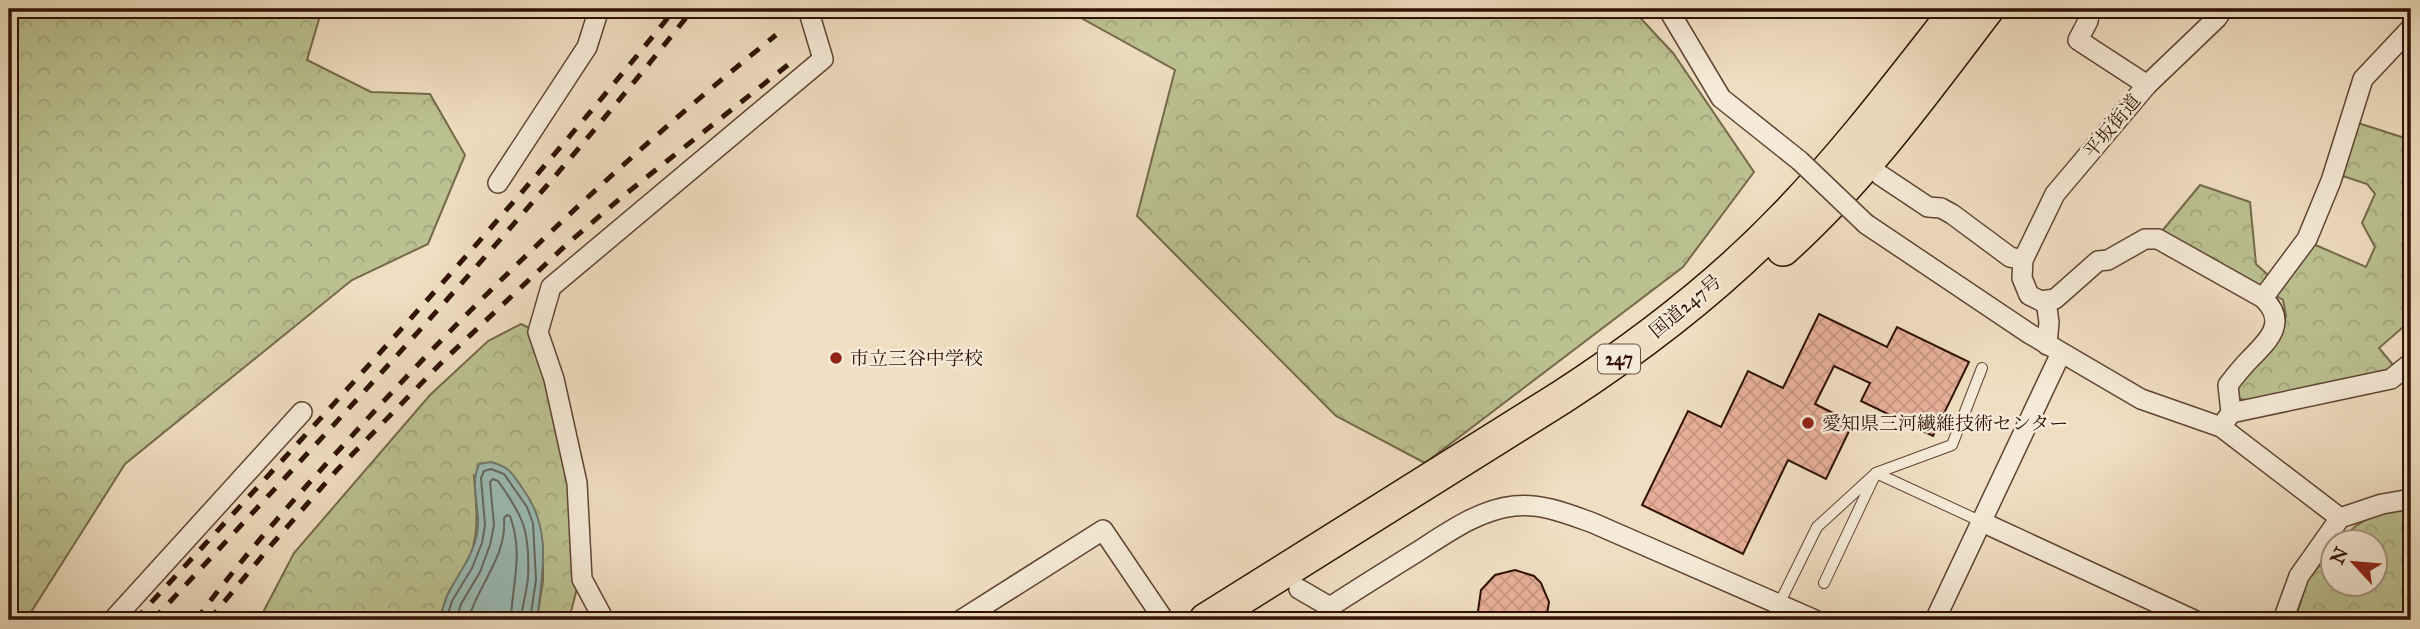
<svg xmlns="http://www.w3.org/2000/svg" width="2420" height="629" font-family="'IM FELL Great Primer','Noto Serif JP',serif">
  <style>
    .forest { fill: url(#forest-crowns); stroke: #76694a; stroke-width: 2 }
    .water { fill: #9abcb5; stroke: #70786e; stroke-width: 2 }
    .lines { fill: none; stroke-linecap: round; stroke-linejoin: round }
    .shore { stroke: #65665c; stroke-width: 2 }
    .building { fill: url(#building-cross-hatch); stroke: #301103; stroke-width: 2 }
    .lane-casing { stroke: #604432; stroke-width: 12 }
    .street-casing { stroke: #604432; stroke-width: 22 }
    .highway-casing { stroke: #301103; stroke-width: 36 }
    .lane { stroke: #f5ead7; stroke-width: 10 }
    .street { stroke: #f5ead7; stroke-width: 19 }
    .highway { stroke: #efdec1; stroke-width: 33 }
    .rail { stroke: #301103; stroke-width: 5; stroke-dasharray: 12 12; stroke-linecap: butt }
    .street-bridge-casing { stroke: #604432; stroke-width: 22; stroke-linecap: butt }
    .street-bridge { stroke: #f5ead7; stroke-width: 19 }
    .poi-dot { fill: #8f2418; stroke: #f5ead7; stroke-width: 2.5 }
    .labels { text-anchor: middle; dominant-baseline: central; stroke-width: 5; stroke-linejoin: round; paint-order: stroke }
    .shield { fill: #f5ead7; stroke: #6b5243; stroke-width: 2 }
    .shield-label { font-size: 18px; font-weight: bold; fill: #301103 }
    .street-label { font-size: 19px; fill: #301103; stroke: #f5ead7 }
    .poi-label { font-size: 19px; fill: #301103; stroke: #f5ead7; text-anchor: start }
  </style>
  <defs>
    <pattern id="forest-crowns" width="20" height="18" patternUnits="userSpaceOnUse" patternTransform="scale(1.75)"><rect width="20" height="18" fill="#bbc191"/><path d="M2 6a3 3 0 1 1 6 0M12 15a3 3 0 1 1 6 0" fill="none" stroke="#a1a57b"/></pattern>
    <pattern id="building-cross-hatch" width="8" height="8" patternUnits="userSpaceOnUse" patternTransform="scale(1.75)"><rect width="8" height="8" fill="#e7af99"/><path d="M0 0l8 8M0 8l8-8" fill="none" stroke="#c69682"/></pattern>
  </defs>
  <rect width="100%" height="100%" fill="#efdec1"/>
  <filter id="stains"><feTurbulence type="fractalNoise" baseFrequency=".00286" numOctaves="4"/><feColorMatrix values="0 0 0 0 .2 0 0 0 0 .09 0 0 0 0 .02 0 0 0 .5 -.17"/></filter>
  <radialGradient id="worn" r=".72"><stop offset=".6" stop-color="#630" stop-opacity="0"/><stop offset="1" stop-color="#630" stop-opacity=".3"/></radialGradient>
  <g class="forest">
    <path d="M9 9H322L307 60 371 92 430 94 465 155 428 244 352 280 125 464 26 620H9Z"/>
    <path d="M1065 9H1632L1673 53 1754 172 1683 267 1425 463 1336 416 1137 216 1175 70Z"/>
    <path d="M2358 123 2411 140V336L2402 328 2379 348 2394 366 2377 375 2246 400 2240 399 2236 385 2281 335 2286 316 2283 300 2162 231 2200 185 2250 202 2256 264 2279 285 2311 243 2366 267 2375 247 2362 223 2375 194 2367 184 2340 175Z"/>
    <path d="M521 324 538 332 577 483 578 584 569 620H537L543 581V563L474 476C476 507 481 534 467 563 461 574 453 584 447 596 443 605 444 613 436 620L260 618 294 553 430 395 488 341Z"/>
    <path d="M2411 509V620H2295L2308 579 2332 551V584H2374V542L2340 541C2363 515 2379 514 2411 509Z"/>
  </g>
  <path class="water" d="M491 462C511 468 511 472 523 489 553 530 542 573 537 620H436C444 613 443 605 447 596 458 573 477 552 478 525 479 503 470 485 479 464Z"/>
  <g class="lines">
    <g class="shore">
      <path d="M446 620 452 601 472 568 482 543 485 525 481 478 484 471 491 469 504 474 527 507 533 523 536 580 530 620"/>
      <path d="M456 620 461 604 480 572 490 545 494 525 490 482 493 479 498 481C524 517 530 532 528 577 527 591 522 606 521 620"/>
      <path d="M468 620C478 585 507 557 504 518L507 515 510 516C524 555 512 583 511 620"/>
    </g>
  </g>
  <g class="building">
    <path d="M1819 314 1887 347 1897 327 1969 362 1933 436 1861 401 1870 383 1834 366 1815 404 1853 423 1826 479 1788 460 1743 554 1642 505 1688 411 1721 427 1748 371 1783 388Z"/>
    <path d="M1515 570 1534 576 1541 583 1549 602 1546 620H1480L1478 611 1481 590 1495 575Z"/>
  </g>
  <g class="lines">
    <g class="lane-casing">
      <g id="lane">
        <path d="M1824 583 1876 473 1952 445 1982 368"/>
        <path d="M1779 604 1817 527 1876 473 1982 522"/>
      </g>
    </g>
    <g class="street-casing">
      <g id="street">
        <path d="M1668 9 1721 98 1800 161"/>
        <path d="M2090 9 2088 21 2078 40 2147 85"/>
        <path d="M1880 175 1928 207 1941 208 1952 214 2010 257 2023 260"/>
        <path d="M498 183 587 47 599 9"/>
        <path d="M1866 224 2030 334 2141 399 2221 427 2340 518"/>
        <path d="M2263 298 2307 239 2331 181 2363 79 2411 28"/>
        <path d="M2046 301 2049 322 2047 345"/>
        <path d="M2231 413 2391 379 2411 363"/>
        <path d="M2221 427 2231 413 2228 385C2235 376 2242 367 2250 359 2269 340 2288 322 2263 298L2158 239H2145L2108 260 2098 261 2055 299 2041 301 2029 295 2022 278 2023 260 2055 194 2147 85 2217 18 2223 9"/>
        <path d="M1982 522 2194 620"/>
        <path d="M1299 589 1330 607C1359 588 1388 570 1417 552 1447 533 1478 510 1514 506 1542 503 1568 514 1593 523L1815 620"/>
        <path d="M113 620 302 412"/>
        <path d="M604 620 582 579 577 483 554 379 538 332 551 287 823 59 808 9"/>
        <path d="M961 620 1103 530 1164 620"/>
        <path d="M1935 620 2061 353"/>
        <path d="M2283 620 2299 576 2340 518 2382 504 2411 499"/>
      </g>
    </g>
    <g class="highway-casing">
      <g id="highway">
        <path d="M1783 249C1862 178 1923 93 1987 9"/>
        <path d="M1206 620 1562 397C1642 345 1719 286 1785 217 1848 152 1902 80 1958 9"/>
      </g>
    </g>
    <use href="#lane" class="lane"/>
    <use href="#street" class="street"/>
    <use href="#highway" class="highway"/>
    <g class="rail">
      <path d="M135 620C320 420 504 221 675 9"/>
      <path d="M153 620C338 421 524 222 693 9"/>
      <path d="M196 620C246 552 303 489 360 427 489 285 627 155 776 35"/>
      <path d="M209 620 273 543 337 470 445 359 566 245 623 196 794 60"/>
    </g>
    <g class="street-bridge-casing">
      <path id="street-bridge" d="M1800 161 1866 224"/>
    </g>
    <use href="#street-bridge" class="street-bridge"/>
  </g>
  <g class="poi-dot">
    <circle cx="836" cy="358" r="7"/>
    <circle cx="1808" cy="423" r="7"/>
  </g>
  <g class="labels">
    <rect class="shield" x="1598" y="344.5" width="42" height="29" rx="5"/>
    <g class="shield-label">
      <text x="1619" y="359">247</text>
    </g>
    <g class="street-label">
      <text transform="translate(2112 126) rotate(-50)">平坂街道</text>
      <text transform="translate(1685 306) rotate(-40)">国道247号</text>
    </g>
    <g class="poi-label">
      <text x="850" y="358">市立三谷中学校</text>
      <text x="1822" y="423">愛知県三河繊維技術センター</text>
    </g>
  </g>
  <rect width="2420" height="629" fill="none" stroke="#efdec1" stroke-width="35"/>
  <rect x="10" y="10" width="2399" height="608" fill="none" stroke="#301103" stroke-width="3.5"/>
  <rect x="18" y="18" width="2385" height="594" fill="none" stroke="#301103" stroke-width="2"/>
  <g transform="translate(2354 563) rotate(296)"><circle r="33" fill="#f5ead7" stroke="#a69382" stroke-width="2"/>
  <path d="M0-5L12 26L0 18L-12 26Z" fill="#8f2418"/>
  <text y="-10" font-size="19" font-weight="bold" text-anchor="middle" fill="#301103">N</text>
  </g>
  <rect width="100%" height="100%" filter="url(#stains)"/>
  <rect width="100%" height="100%" fill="url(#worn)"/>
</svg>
